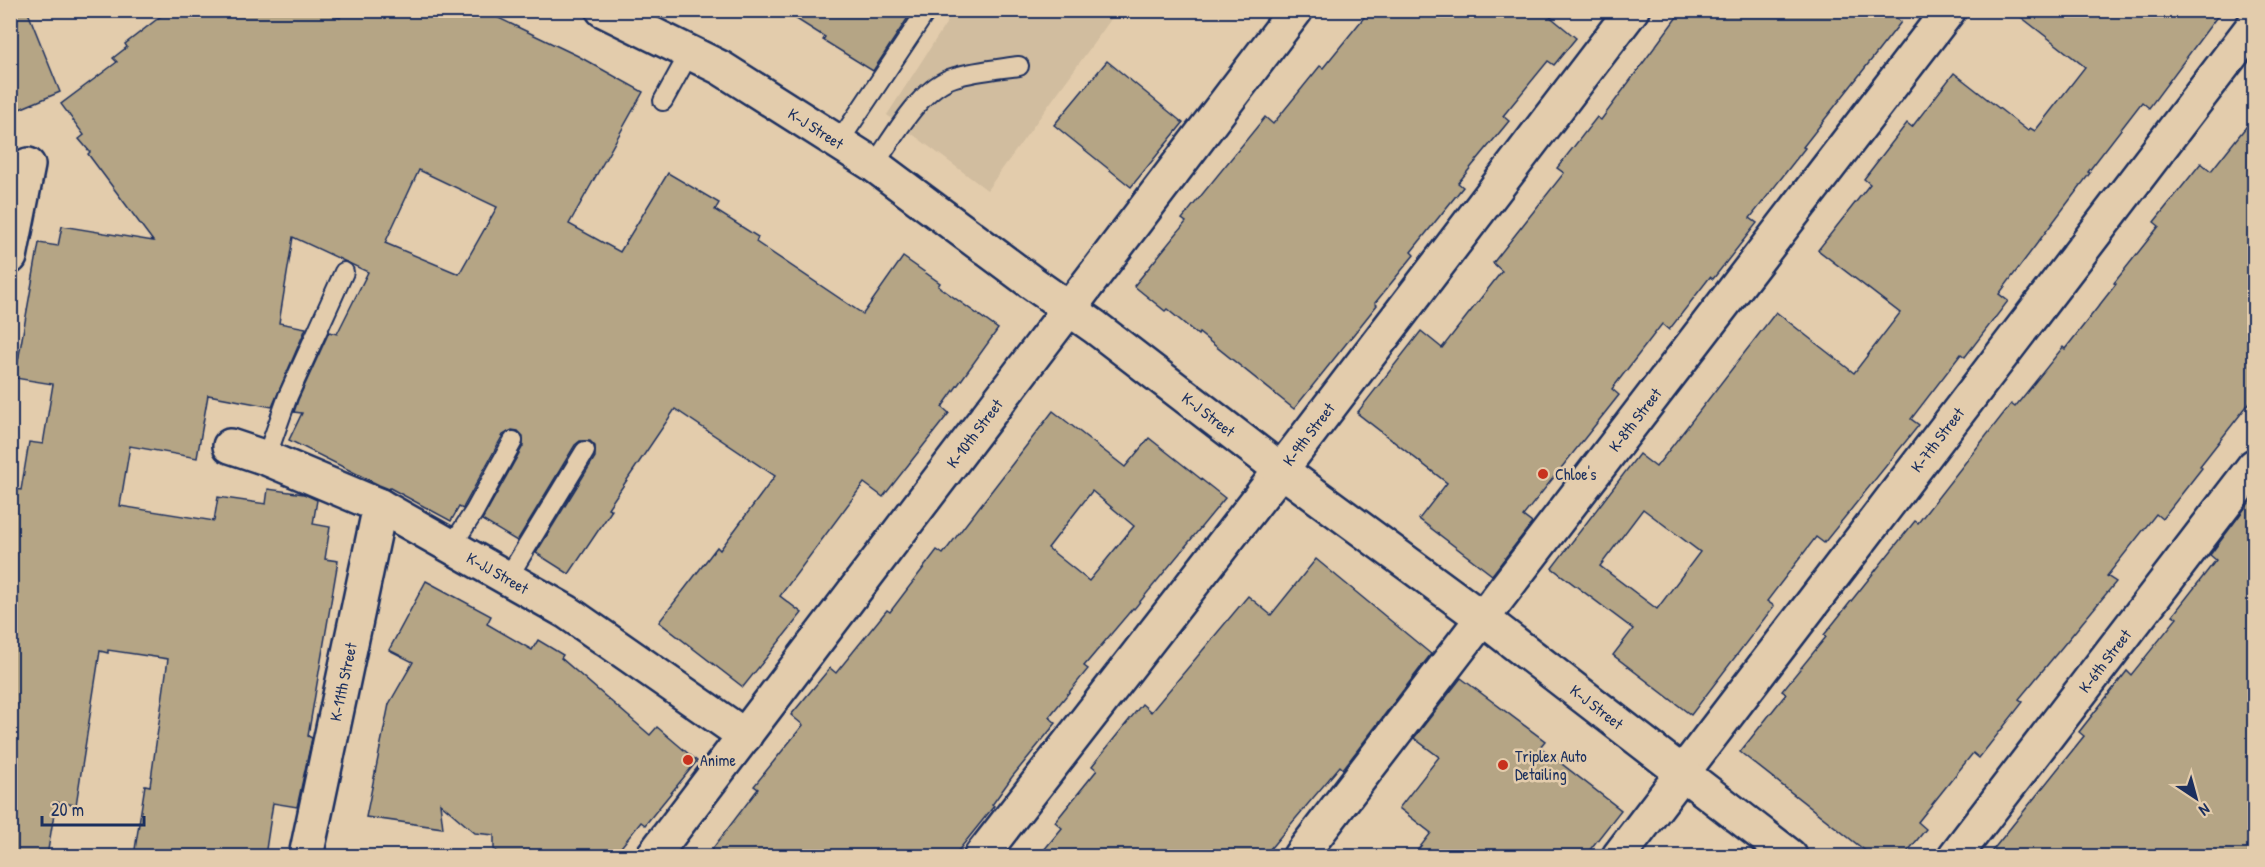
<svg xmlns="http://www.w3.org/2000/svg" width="2265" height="867" font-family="'Patrick Hand',sans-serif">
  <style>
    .built { fill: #d1bd9f }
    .building { fill: #b5a585; stroke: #1b2f5e; stroke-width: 1.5; fill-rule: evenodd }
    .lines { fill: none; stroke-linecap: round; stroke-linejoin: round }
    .service-casing { stroke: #1b2f5e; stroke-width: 22 }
    .minor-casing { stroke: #1b2f5e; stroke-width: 38 }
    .tertiary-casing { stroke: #1b2f5e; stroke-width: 38 }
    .service { stroke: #e3ccac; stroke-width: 18 }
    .minor { stroke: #e3ccac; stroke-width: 33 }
    .tertiary { stroke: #e3ccac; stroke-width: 33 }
    .poi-dot { fill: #c8321e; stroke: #e3ccac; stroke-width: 2 }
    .labels { text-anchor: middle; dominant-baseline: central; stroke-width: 5; stroke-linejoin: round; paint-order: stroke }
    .street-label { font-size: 16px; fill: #1b2f5e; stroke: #e3ccac }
    .poi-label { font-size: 16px; fill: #1b2f5e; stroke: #e3ccac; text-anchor: start }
  </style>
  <rect width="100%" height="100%" fill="#e3ccac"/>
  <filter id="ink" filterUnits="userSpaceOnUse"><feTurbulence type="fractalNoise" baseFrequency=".0167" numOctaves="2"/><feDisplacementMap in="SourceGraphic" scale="12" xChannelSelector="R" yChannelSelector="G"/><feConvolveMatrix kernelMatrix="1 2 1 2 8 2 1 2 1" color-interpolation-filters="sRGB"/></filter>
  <g filter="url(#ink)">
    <path class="built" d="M954 11H1117L987 190 887 115Z"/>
    <g class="building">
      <path d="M10 10H27L60 92 10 113Z"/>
      <path d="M169 10H320L340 18 343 10H482L578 56 643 92 569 224 620 252 668 173 719 203 715 210 758 237 756 242 863 314 903 257 940 283 938 286 998 329 942 407 949 413 883 497 864 483 780 596 802 613 743 687 659 622 717 547 720 550 775 476 675 409 608 508 612 510 569 574 536 553 595 457V446L590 441H580L575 445 517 541 482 520 523 446V436L518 431 512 430 503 435 464 506 463 509 459 507 451 521 390 488 389 489 379 485 289 440 302 413 294 412 298 400 329 332 337 334 368 272 293 237 279 323 306 328 272 407 208 395 197 458 130 446 120 506 214 521 218 497 266 504 268 489 304 494 317 500 313 524 330 527 325 559 338 561 308 736 312 738 297 807 273 803 265 856H134L145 785 150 786 168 659 108 650V653L100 651 76 805 56 802 47 856H10V488L21 490 29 442 43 444 53 384 15 378 39 243 58 246 62 226 153 241 88 154 90 152 79 139 84 135 61 104 117 62 113 58 127 47 125 44ZM419 170 497 207 459 274 385 243Z"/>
      <path d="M782 10H913L873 71 823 40 825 37Z"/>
      <path d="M1370 10H1542L1576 38 1554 65 1548 61 1503 116 1509 121 1458 183 1463 187 1411 252 1414 255 1375 303 1377 305 1294 409 1199 333 1198 335 1167 309 1165 311 1134 286 1186 222 1182 219 1265 117 1273 124 1320 66 1323 68Z"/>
      <path d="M1682 10H1886L1901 22 1803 147 1805 148 1750 218 1757 223 1713 279 1710 277 1669 330 1662 324 1612 389 1619 395 1523 516 1532 523 1492 575 1419 519 1447 483 1357 413 1421 331 1442 348 1502 271 1493 263 1564 173 1557 168 1597 117 1601 120Z"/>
      <path d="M2012 10H2222L2149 108 2142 102 2088 172 2090 173 1999 294 2008 301 1965 357 1961 354 1911 419 1919 425 1824 543 1816 537 1767 601 1774 606 1691 715 1613 655 1633 629 1552 568 1639 454 1656 467 1776 312 1854 373 1900 313 1818 250 1870 184 1864 179 1907 123 1912 127 1954 73 2028 131 2030 128 2035 131 2085 67ZM1643 509 1700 552 1657 609 1600 566Z"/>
      <path d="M1107 61 1183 123 1131 187 1054 125Z"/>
      <path d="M2254 117V397L2200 466 2202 468 2162 519 2156 514 2107 576 2116 582 2019 699 2023 702 1979 758 1973 753 1918 822 1926 829 1904 856H1872L1740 752 1786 694 1782 691 1826 637 1824 635 1915 521 1918 523 2011 404 2015 407 2063 347 2065 349 2116 284 2114 283 2159 226 2154 222 2201 163 2211 171Z"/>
      <path d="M1053 411 1125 467 1149 438 1225 498 1134 609 1133 608 1084 666 1088 669 1049 717 1056 723 1012 777 992 805 994 806 954 856H707L758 789 754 786 803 725 791 715 830 668 836 673 887 610 890 612 937 550 943 554ZM1092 491 1134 526 1089 581 1048 548Z"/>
      <path d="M2254 496V856H1988L2084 736 2079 732 2127 671 2131 675 2177 618 2173 615 2216 560 2210 555Z"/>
      <path d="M1316 559 1431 654 1343 769 1340 766 1264 856H1039L1062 828 1055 822 1097 770 1092 766 1142 704 1151 712 1248 596 1271 615Z"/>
      <path d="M426 581 491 616 487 624 532 650 538 640 563 655 561 658 650 735 657 727 697 761 645 825 641 822 614 856H502L494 849V835L475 833 440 803 443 828 366 817 389 704 413 662 389 650Z"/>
      <path d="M1461 678 1545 741 1540 747 1621 810 1585 856H1413L1431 833 1399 808 1439 757 1414 738Z"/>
    </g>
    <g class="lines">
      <g class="service-casing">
        <g id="service">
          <path d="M663 101 690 52"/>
          <path d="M839 142 927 10"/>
          <path d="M874 165C894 137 920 87 955 77 975 71 998 69 1019 66"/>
          <path d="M266 458 288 396 344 272"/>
          <path d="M451 547 474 512 513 441"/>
          <path d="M507 579 585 451"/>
        </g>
      </g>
      <g class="minor-casing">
        <g id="minor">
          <path d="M10 257 28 165"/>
          <path id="s1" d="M230 446 266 458 380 506 567 612 745 736"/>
          <path id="s2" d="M306 856 380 506"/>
          <path id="s3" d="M653 856 1296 10"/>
          <path id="s4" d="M981 856 1281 470 1632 10"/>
          <path id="s5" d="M1300 856 1949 10"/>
          <path id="s6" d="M1619 856 2254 25"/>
          <path id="s7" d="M1955 856 2254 466"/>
        </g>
      </g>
      <g class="tertiary-casing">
        <g id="tertiary">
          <path id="s8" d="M603 10 721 68 874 165 1031 282 1095 327 1281 470 1482 618 1790 856"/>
        </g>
      </g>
      <use href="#service" class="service"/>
      <use href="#minor" class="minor"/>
      <use href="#tertiary" class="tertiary"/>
    </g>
  </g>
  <g class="poi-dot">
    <circle cx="1543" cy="474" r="6"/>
    <circle cx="688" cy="760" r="6"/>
    <circle cx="1503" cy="765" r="6"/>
  </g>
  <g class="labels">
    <g class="street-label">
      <text stroke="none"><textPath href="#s8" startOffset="244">K-J Street</textPath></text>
      <text stroke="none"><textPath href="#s8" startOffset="730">K-J Street</textPath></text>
      <text stroke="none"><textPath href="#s5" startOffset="550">K-8th Street</textPath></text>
      <text stroke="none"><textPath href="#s3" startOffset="531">K-10th Street</textPath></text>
      <text stroke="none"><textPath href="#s4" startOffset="534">K-9th Street</textPath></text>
      <text stroke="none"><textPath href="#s6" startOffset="524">K-7th Street</textPath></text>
      <text stroke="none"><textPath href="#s1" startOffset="297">K-JJ Street</textPath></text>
      <text stroke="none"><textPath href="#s7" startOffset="246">K-6th Street</textPath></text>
      <text stroke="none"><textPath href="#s2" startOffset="178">K-11th Street</textPath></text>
      <text stroke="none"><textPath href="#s8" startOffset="1216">K-J Street</textPath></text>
    </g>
    <g class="poi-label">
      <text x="1555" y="474">Chloe's</text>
      <text x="1515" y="756">Triplex Auto<tspan x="1515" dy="18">Detailing</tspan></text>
      <text x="700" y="760">Anime</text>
    </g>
  </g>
  <rect width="2265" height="867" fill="none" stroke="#e3ccac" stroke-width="36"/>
  <rect x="18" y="18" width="2229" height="831" fill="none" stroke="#1b2f5e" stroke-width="2" filter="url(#ink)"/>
  <g transform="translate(2196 798) rotate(144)" stroke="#e3ccac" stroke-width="4.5" paint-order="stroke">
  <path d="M0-4.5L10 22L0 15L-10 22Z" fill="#1b2f5e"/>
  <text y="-9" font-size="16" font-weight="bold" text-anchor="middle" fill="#1b2f5e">N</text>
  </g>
  <path d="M42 816v9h102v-9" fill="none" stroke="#1b2f5e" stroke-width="3"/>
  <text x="51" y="816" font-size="18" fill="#1b2f5e" stroke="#e3ccac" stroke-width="4.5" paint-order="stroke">20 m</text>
</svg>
